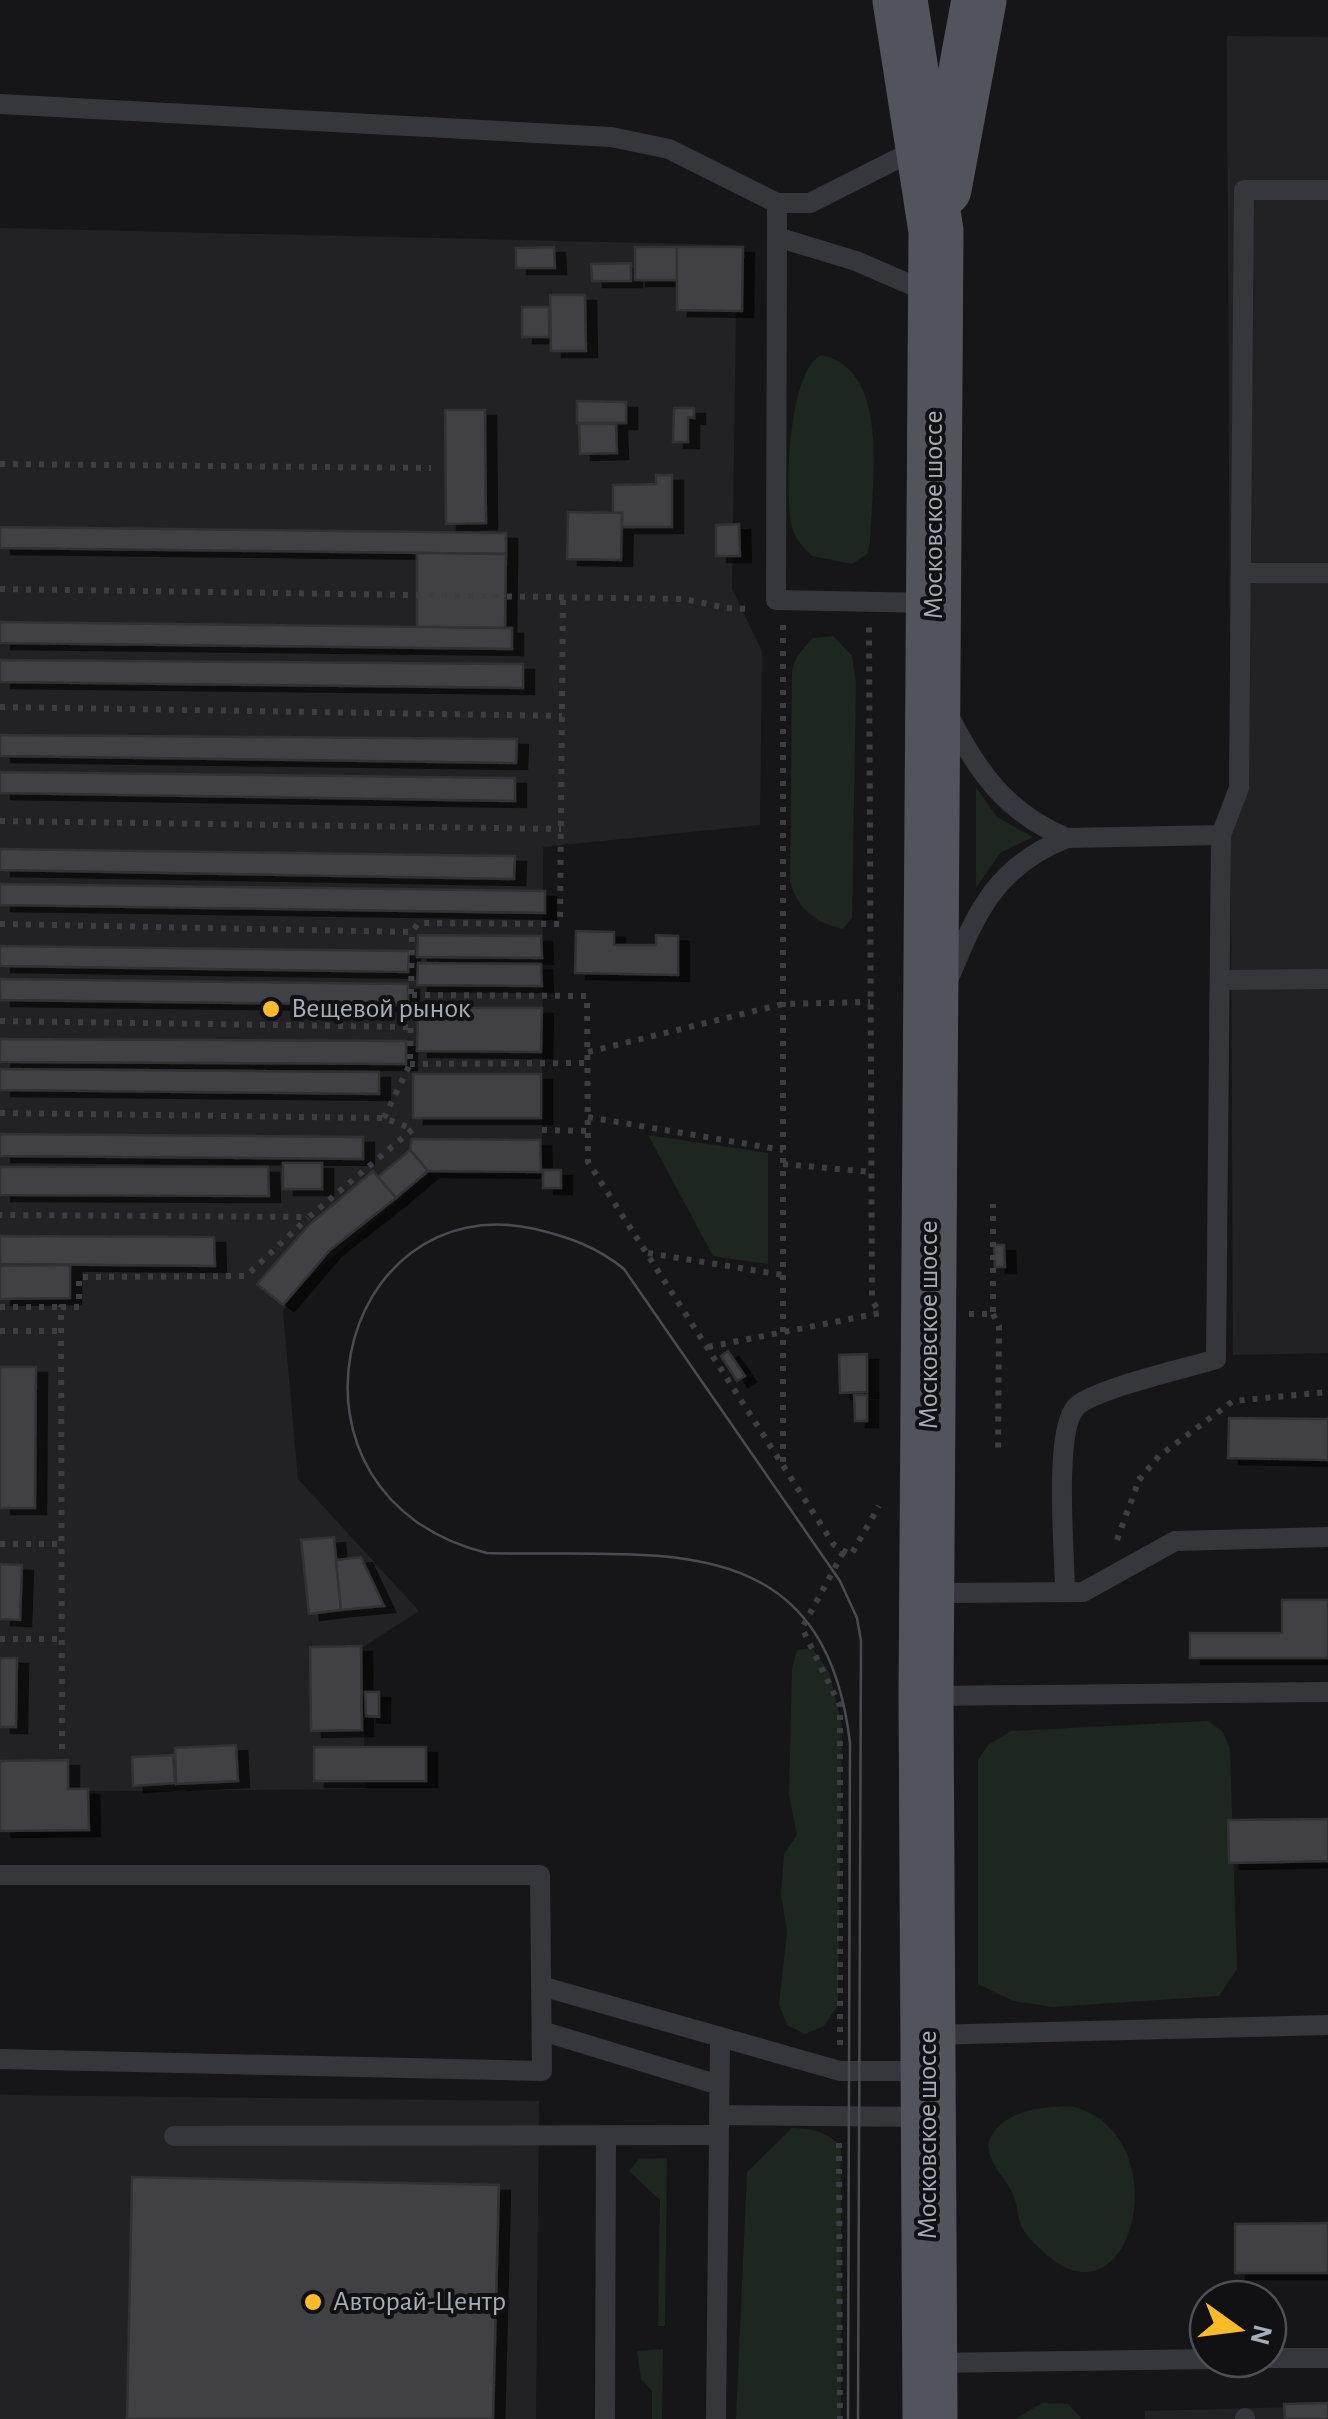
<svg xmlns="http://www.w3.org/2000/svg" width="1328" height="2419" font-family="'Alegreya Sans',sans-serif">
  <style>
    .built { fill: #222225 }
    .green { fill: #1d261f }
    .building { fill: #404145; stroke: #303034; stroke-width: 2.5; filter: url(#shadow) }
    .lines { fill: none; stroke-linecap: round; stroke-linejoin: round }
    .path { stroke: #3c3e44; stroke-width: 6; stroke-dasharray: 5 8; stroke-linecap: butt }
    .lane { stroke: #36373d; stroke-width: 20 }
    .primary { stroke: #52545c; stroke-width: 55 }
    .tram { stroke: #494b52; stroke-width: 2.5 }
    .poi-dot { fill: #feba28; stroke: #111113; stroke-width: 4 }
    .labels { text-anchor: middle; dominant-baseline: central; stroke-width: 8; stroke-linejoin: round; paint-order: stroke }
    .street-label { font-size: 28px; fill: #a7acb9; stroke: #111113 }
    .poi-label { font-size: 28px; fill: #a7acb9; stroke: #111113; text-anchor: start }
  </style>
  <defs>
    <filter id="shadow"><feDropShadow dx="11" dy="6" stdDeviation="0" flood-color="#0009"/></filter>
  </defs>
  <rect width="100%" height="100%" fill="#161618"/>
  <g class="built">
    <path d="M1227 36 1328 37V1353L1233 1355Z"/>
    <path d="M0 228 737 245 732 589 762 651 760 825 543 847 542 1174 430 1173 302 1284 283 1311 298 1479 419 1611 363 1647 365 1789 0 1792Z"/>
    <path d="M0 2095 539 2101 536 2419H0Z"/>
    <path d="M1328 2406V2419H1145V2411Z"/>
  </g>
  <g class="green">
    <path d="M821 355C893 370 871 488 870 542L867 554 852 564 812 556C803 547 794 538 791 524 785 489 788 373 821 355Z"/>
    <path d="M833 636 852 656 856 683 852 918 843 929C815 923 798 909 790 882L792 670 797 656 813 638Z"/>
    <path d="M976 787 997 817 1033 837 1000 853 976 888Z"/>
    <path d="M648 1135 768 1153V1264L713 1256Z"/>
    <path d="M812 1648 829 1672 842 1725 838 2005 824 2026 805 2034 787 2025 779 2004 787 1932 781 1894 784 1854 797 1835 789 1795 792 1669 797 1650Z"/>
    <path d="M1208 1721 1223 1732 1230 1749 1237 1969 1219 1996 1053 2007 1013 2001 978 1984V1760L988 1745 1011 1731Z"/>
    <path d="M1071 2106C1181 2133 1133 2331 1047 2255 1037 2246 1028 2239 1022 2227 1017 2217 1018 2207 1014 2197 1006 2177 989 2166 988 2143 1001 2110 1039 2107 1071 2106Z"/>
    <path d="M792 2128C813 2128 826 2132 841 2146V2419H736L747 2172Z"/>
    <path d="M667 2158 665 2326H658L660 2200 629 2171 639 2159Z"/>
    <path d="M663 2349 662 2419H652V2391L641 2379 637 2351Z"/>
    <path d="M1042 2403 1068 2404 1082 2419H1015Z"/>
  </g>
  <g class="building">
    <path d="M554 247 555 268H516V248Z"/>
    <rect x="635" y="247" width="42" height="33"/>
    <path d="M677 247H743L742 311 677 310Z"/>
    <path d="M631 263V281H592L591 264Z"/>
    <path d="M550 295H585L586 351H551Z"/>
    <rect x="522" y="307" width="27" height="30"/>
    <path d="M577 401 626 402V423H577Z"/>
    <path d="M674 408H694V418L688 417V442H673Z"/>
    <path d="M445 410H485L486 523 446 524Z"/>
    <path d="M579 424H616L617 453 580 454Z"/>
    <path d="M656 475H672V527H622V513H613V485L656 484Z"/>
    <path d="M568 512 622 513 621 560 567 559Z"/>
    <path d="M739 524 740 556H716V525Z"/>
    <path d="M0 527 506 533V554L0 548Z"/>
    <path d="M417 553 506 554 505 628H417Z"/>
    <path d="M0 622 512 628V649L0 643Z"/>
    <path d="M0 660 523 664V688L0 682Z"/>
    <path d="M0 735 517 739 516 763 0 756Z"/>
    <path d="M0 772 515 778V801L0 793Z"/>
    <path d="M0 849 515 856 514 879 0 870Z"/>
    <path d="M0 884 545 891V913L0 905Z"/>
    <path d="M576 931 614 932V945H656V935L678 936V975L575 973Z"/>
    <path d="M418 935 541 936 542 958 417 957Z"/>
    <path d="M0 946 409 951 408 972 0 966Z"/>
    <path d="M418 963 541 964 542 986 417 985Z"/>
    <path d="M0 979 408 984V1005L0 1000Z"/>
    <path d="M418 1008H542L541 1052 417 1051Z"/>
    <path d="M0 1039 406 1041V1064L0 1062Z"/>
    <path d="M0 1069 379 1072V1094L0 1090Z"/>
    <rect x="413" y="1074" width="128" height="44"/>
    <path d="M0 1134 363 1137V1159L0 1156Z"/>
    <path d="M412 1139 540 1140 541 1172 428 1171 410 1150Z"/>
    <path d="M410 1150 428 1171 396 1198 378 1177Z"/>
    <rect x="283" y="1163" width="39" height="26"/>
    <path d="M0 1167H268L269 1196 0 1195Z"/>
    <rect x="543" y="1170" width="18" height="18"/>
    <path d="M373 1171 396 1198 330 1250 283 1305 257 1284 309 1225Z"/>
    <path d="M0 1236 214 1237 215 1266 0 1264Z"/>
    <path d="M994 1245H1004L1005 1267H995Z"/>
    <path d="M70 1265V1298L0 1299V1266Z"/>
    <path d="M728 1351 745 1376 737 1381 721 1356Z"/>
    <path d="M867 1354V1392L840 1393 839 1355Z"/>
    <path d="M0 1367H36L35 1508H0Z"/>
    <path d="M854 1395H867V1421H855Z"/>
    <path d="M1229 1418 1328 1419V1460L1228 1458Z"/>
    <path d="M334 1537 341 1610 309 1614 301 1540Z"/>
    <path d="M361 1557 384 1606 341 1610 336 1560Z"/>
    <path d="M0 1564 22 1565 20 1620 0 1619Z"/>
    <path d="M1282 1600H1328V1658H1190V1633H1282Z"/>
    <path d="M361 1646 362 1730 311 1731 310 1647Z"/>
    <path d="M0 1658H17L16 1727H0Z"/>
    <path d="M365 1692H379V1717L366 1716Z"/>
    <path d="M236 1745 238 1781 176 1784 175 1748Z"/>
    <rect x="314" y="1747" width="112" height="34"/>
    <path d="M173 1755 175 1783 133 1786 132 1757Z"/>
    <path d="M68 1760V1789H88L89 1830 0 1831V1761Z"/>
    <path d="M1328 1819V1861L1229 1863 1228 1820Z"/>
    <path d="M132 2177 499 2185 493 2419H127Z"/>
    <path d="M1328 2223V2273H1235V2224Z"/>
    <path d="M1328 2403V2419H1285L1284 2404Z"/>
  </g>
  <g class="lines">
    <g class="path">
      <path d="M0 464 431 468"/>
      <path d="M0 589 684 599 726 608 753 609"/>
      <path d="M0 707 562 716"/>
      <path d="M0 821 561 829"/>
      <path d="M0 924 412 932 418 923 560 924 563 597"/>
      <path d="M412 995 587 996 588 1162 834 1545 851 1555 879 1506"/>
      <path d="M0 1021 411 1027"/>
      <path d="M588 1052 783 1004 870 1002"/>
      <path d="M410 1064 587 1063"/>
      <path d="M0 1113 384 1118 413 1129 309 1217 0 1215"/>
      <path d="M588 1117 783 1150"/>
      <path d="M384 1118 410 1064 412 932"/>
      <path d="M542 1130 588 1131"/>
      <path d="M783 1164 871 1172"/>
      <path d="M648 1253 783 1275"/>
      <path d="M0 1307H61"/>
      <path d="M969 1314H993V1204"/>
      <path d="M993 1314 999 1326 998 1455"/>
      <path d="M0 1331H61"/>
      <path d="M708 1347 880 1313 872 1300 869 626"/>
      <path d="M783 1462V625"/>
      <path d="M1139 1480 1159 1456 1233 1401 1328 1392"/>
      <path d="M1117 1540 1140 1477"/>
      <path d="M0 1544H61"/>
      <path d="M0 1639H62"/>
      <path d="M62 1749 61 1307H79V1277L246 1276 308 1218"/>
      <path d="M840 2045V1706L802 1628 844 1551"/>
      <path d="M839 2143 840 2419"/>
    </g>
    <g class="lane">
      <path d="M0 104 611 137 669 149 777 203H810L921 147"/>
      <path d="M777 203 776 600 931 603"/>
      <path d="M777 237 856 261 930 293"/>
      <path d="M1241 573H1328"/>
      <path d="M948 714C977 771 1006 813 1067 838"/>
      <path d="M949 978C977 911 996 866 1067 838L1221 835 1239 788 1244 190H1328"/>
      <path d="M1220 980 1328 979"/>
      <path d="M1065 1592C1065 1555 1053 1431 1076 1407 1093 1389 1188 1368 1216 1359L1221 835"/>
      <path d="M930 1593 1083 1592 1175 1541 1328 1537"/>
      <path d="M930 1696 1328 1692"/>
      <path d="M0 1875H540L542 2071 0 2059"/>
      <path d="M541 1986 840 2071H925"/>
      <path d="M542 2031 719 2085"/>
      <path d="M929 2035 1328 2025"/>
      <path d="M719 2115 927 2117"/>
      <path d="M174 2136 719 2135"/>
      <path d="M1268 2358H1328"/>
      <path d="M933 2363 1214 2359"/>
      <path d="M605 2419 606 2136"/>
      <path d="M716 2419 720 2039"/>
      <path d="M1245 2419V2418"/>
    </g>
    <g class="primary">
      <path d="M900 0 936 231 926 1696 930 2419"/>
      <path d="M944 189 979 0"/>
    </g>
    <path class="tram" d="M848 2419 850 1743C824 1522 656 1558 487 1553 260 1497 335 1184 535 1229 569 1237 597 1247 624 1269L840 1581 857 1618 861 1641 858 2419"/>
  </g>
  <g class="poi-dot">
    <circle cx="271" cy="1009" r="10"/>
    <circle cx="313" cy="2302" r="10"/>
  </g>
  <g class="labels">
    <g class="street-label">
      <text transform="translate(934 515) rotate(-90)">Московское шоссе</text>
      <text transform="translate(929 1325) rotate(-90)">Московское шоссе</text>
      <text transform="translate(928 2135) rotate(-90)">Московское шоссе</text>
    </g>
    <g class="poi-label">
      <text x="291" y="1009">Вещевой рынок</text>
      <text x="333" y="2302">Авторай-Центр</text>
    </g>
  </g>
  <g transform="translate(1238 2329) rotate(104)"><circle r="48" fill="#111113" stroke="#4d4f55" stroke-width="2.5"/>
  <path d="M0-8L18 38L0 25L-18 38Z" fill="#feba28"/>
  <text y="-15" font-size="28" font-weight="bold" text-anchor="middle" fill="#a7acb9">N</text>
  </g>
</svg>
